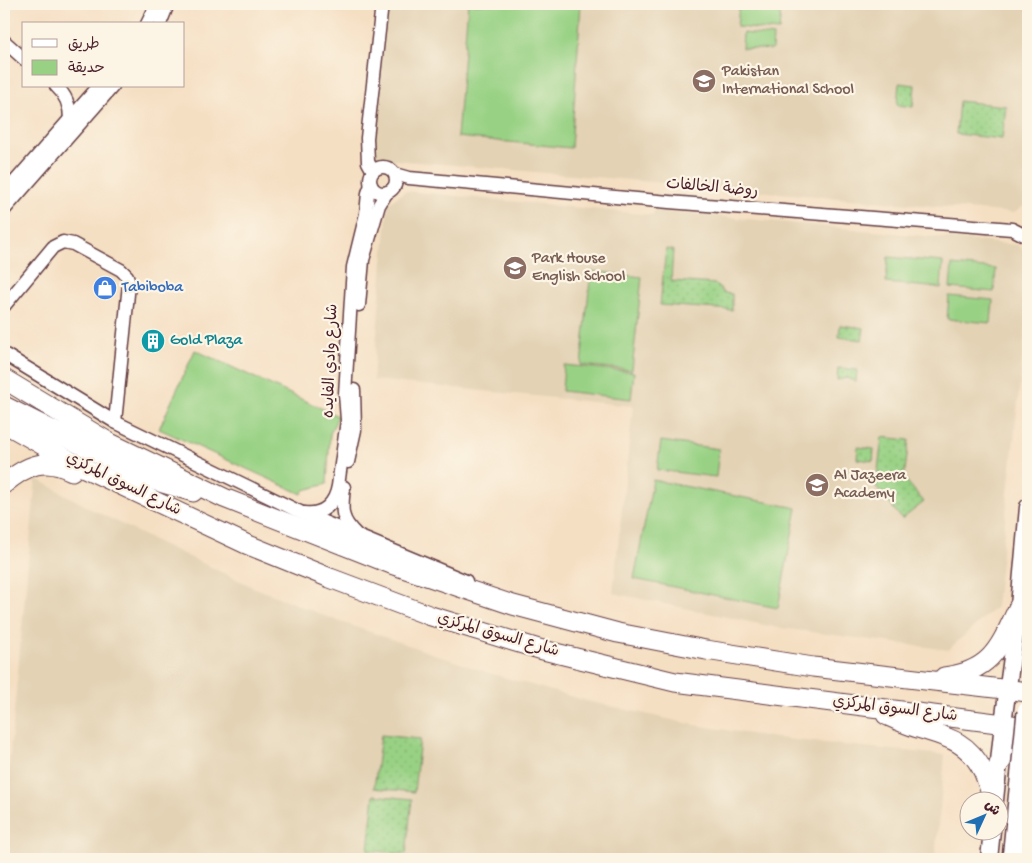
<svg xmlns="http://www.w3.org/2000/svg" width="1032" height="863" font-family="'Gochi Hand','Playpen Sans Arabic',sans-serif">
  <style>
    .built { fill: #e3d2b4 }
    .grass { fill: url(#grass-dots); stroke: #717858 }
    .park { fill: #98d184; stroke: #717858 }
    .lines { fill: none; stroke-linecap: round; stroke-linejoin: round }
    .minor-casing { stroke: #643c42; stroke-width: 15 }
    .tertiary-casing { stroke: #643c42; stroke-width: 19 }
    .secondary-casing { stroke: #643c42; stroke-width: 21 }
    .minor { stroke: #fff; stroke-width: 12 }
    .tertiary { stroke: #fff; stroke-width: 16 }
    .secondary { stroke: #fff; stroke-width: 19 }
    .trunk-bridge-casing { stroke: #643c42; stroke-width: 24; stroke-linecap: butt }
    .trunk-bridge { stroke: #fff; stroke-width: 21 }
    .labels { text-anchor: middle; dominant-baseline: central; stroke-width: 4.5; stroke-linejoin: round; paint-order: stroke }
    .education-label { font-size: 16px; fill: #785e54; stroke: #fcf5e5; text-anchor: start }
    .street-label { font-size: 16px; fill: #4a1f2b; stroke: #fcf5e5 }
    .shop-label { font-size: 16px; fill: #366cbe; stroke: #fcf5e5; text-anchor: start }
    .culture-label { font-size: 16px; fill: #0d838f; stroke: #fcf5e5; text-anchor: start }
  </style>
  <defs>
    <pattern id="grass-dots" width="8" height="8" patternUnits="userSpaceOnUse" patternTransform="scale(1.25)"><rect width="8" height="8" fill="#98d184"/><path d="M2 2h.1M6 6h.1" fill="none" stroke="#84b372" stroke-width="1.8" stroke-linecap="round"/></pattern>
  </defs>
  <rect width="100%" height="100%" fill="#fcf5e5"/>
  <filter id="ink" filterUnits="userSpaceOnUse"><feTurbulence type="fractalNoise" baseFrequency=".02" numOctaves="2"/><feDisplacementMap in="SourceGraphic" scale="10" xChannelSelector="R" yChannelSelector="G"/><feConvolveMatrix kernelMatrix="1 2 1 2 8 2 1 2 1" color-interpolation-filters="sRGB"/></filter>
  <filter id="wash" filterUnits="userSpaceOnUse"><feTurbulence type="fractalNoise" baseFrequency=".0096" numOctaves="4" result="noise"/><feDisplacementMap in="SourceGraphic" scale="20" xChannelSelector="R" yChannelSelector="G"/><feGaussianBlur stdDeviation="1.12" result="paint"/><feColorMatrix in="noise" values="0 0 0 0 0 0 0 0 0 0 0 0 0 0 0 0 0 1.4 0 .05"/><feComposite in="paint" operator="in"/></filter>
  <g filter="url(#wash)">
    <rect width="100%" height="100%" fill="#f5dfc3"/>
    <g class="built">
      <path d="M387 4H1028V203L1014 213 372 158Z"/>
      <path d="M405 191 653 215 654 210 1019 245 1028 258V307L996 607 948 650 774 627 613 593 633 406 373 380 388 204Z"/>
      <path d="M36 478 91 509 151 539 253 587 338 621 492 674 587 701 695 725 775 738 945 755 935 859H4V820Z"/>
    </g>
    <g class="grass">
      <path d="M899 83 915 85 913 107 897 105Z"/>
      <path d="M959 101 1006 106 1002 139 956 134Z"/>
      <path d="M666 249 673 250 671 281 716 284 724 293 732 294V310L660 305Z"/>
      <path d="M840 325 864 328 862 340 839 337Z"/>
      <path d="M838 368 857 370 856 382 847 378 837 380Z"/>
      <path d="M882 437 909 440 904 478 924 502 902 519 876 487Z"/>
      <path d="M858 447 874 449 873 461 857 459Z"/>
      <path d="M381 735 420 739 414 792 374 788Z"/>
      <path d="M374 795 412 799 406 854 368 850Z"/>
    </g>
    <g class="park">
      <path d="M468 4H581L571 148 457 137Z"/>
      <path d="M739 4 781 8 779 31 737 27Z"/>
      <path d="M743 33 773 36 772 50 742 48Z"/>
      <path d="M888 257 943 262 941 288 886 283Z"/>
      <path d="M952 265 996 269 994 292 950 288Z"/>
      <path d="M591 271 642 277 632 370 581 365Z"/>
      <path d="M949 296 993 300 991 323 947 319Z"/>
      <path d="M195 350 338 416 330 434 327 484 304 490 302 494 159 429Z"/>
      <path d="M564 365 634 372 631 399 562 391Z"/>
      <path d="M661 441 719 449 716 477 657 470Z"/>
      <path d="M653 480 797 508 778 608 634 579Z"/>
    </g>
  </g>
  <g filter="url(#ink)">
    <g class="lines">
      <g class="minor-casing">
        <g id="minor">
          <path d="M147 24 157 4"/>
          <path d="M160 24 168 4"/>
          <path d="M4 41 24 59"/>
          <path d="M56 86C66 95 70 105 70 119"/>
          <circle cx="383" cy="180" r="13"/>
          <path d="M373 171 368 162 367 138 382 4"/>
          <path d="M395 174 409 178 669 202 1012 229 1028 237"/>
          <path d="M4 194 99 86"/>
          <path d="M4 210 113 86"/>
          <path d="M359 305 363 260 379 205 387 192"/>
          <path d="M4 306 53 247 63 242 73 244 121 270 127 276 129 284 115 422"/>
          <path d="M4 354 115 422 300 512 466 581"/>
          <path d="M348 462 355 430 354 390"/>
          <path d="M344 487C342 508 339 518 356 534"/>
          <path d="M305 513C323 515 335 504 338 486L347 420 345 394 353 267 366 214 368 193 371 185"/>
        </g>
      </g>
      <g class="tertiary-casing">
        <g id="tertiary">
          <path d="M995 800 1003 723 1019 606 1028 507"/>
          <path d="M989 859 992 830"/>
        </g>
      </g>
      <g class="secondary-casing">
        <g id="secondary">
          <path d="M4 379 110 443 224 498 391 564 513 605 618 633 706 650 813 667 1028 692"/>
          <path d="M4 406 149 479 193 492"/>
          <path d="M4 423 76 464 246 544 330 578 431 616 539 649 675 682 1028 727"/>
          <path d="M4 484C27 465 44 457 72 471"/>
          <path d="M944 677C993 671 1000 646 1019 606"/>
          <path d="M886 715C897 720 907 725 918 728 947 737 968 741 983 771 987 780 990 791 993 800"/>
          <path d="M999 764 1016 741 1028 732"/>
        </g>
      </g>
      <use href="#minor" class="minor"/>
      <use href="#tertiary" class="tertiary"/>
      <use href="#secondary" class="secondary"/>
      <g class="trunk-bridge-casing">
        <path id="trunk-bridge" d="M1013 859 1028 712"/>
      </g>
      <use href="#trunk-bridge" class="trunk-bridge"/>
    </g>
  </g>
  <defs>
    <g id="school-disc" transform="scale(1.25)"><circle r="9.5" fill="#8d6e63" stroke="#fcf5e5"/><path d="M0-5L7-2L0 1L-7-2ZM-4 1L0 2.5L4 1V4Q0 6-4 4Z" fill="#fff"/></g>
    <g id="shop-disc" transform="scale(1.25)"><circle r="9.5" fill="#3f7fe0" stroke="#fcf5e5"/><path d="M-5-2.5h2.3a2.7 3.5 0 0 1 5.4 0H5L5.5 6h-11ZM-1.5-2.5h3a1.5 2.3 0 0 0-3 0Z" fill="#fff"/></g>
    <g id="building-disc" transform="scale(1.25)"><circle r="9.5" fill="#0f9aa8" stroke="#fcf5e5"/><path d="M-4-6H4V6H1V3H-1V6H-4ZM-2.5-4.3h1.7v1.8h-1.7ZM.8-4.3h1.7v1.8H.8ZM-2.5-1h1.7V.8h-1.7ZM.8-1h1.7V.8H.8Z" fill="#fff"/></g>
  </defs>
  <g fill-rule="evenodd">
    <use href="#school-disc" x="704" y="81"/>
    <use href="#school-disc" x="515" y="268"/>
    <use href="#shop-disc" x="105" y="288"/>
    <use href="#building-disc" x="153" y="341"/>
    <use href="#school-disc" x="817" y="485"/>
  </g>
  <g class="labels">
    <g class="education-label">
      <text x="722" y="72">Pakistan<tspan x="722" dy="18">International School</tspan></text>
      <text x="532" y="259">Park House<tspan x="532" dy="18">English School</tspan></text>
      <text x="834" y="476">Al Jazeera<tspan x="834" dy="18">Academy</tspan></text>
    </g>
    <g class="street-label">
      <text transform="translate(712 189) rotate(5)">روضة الخالفات</text>
      <text transform="translate(332 361) rotate(-88)">شارع وادي الفايده</text>
      <text transform="translate(123 485) rotate(26)">شارع السوق المركزي</text>
      <text transform="translate(498 636) rotate(16)">شارع السوق المركزي</text>
      <text transform="translate(895 710) rotate(7)">شارع السوق المركزي</text>
    </g>
    <g class="shop-label">
      <text x="122" y="288">Tabiboba</text>
    </g>
    <g class="culture-label">
      <text x="170" y="341">Gold Plaza</text>
    </g>
  </g>
  <rect width="1032" height="863" fill="none" stroke="#fcf5e5" stroke-width="20"/>
  <rect x="22" y="22" width="162" height="65" fill="#fcf5e5" stroke="#b59f9b"/>
  <rect x="32" y="39" width="25" height="8" fill="#ffffff" stroke="#b59f9b"/>
  <text x="68" y="48" font-size="15" fill="#4a1f2b">طريق</text>
  <rect x="32" y="60" width="25" height="15" fill="#98d184" stroke="#b59f9b"/>
  <text x="68" y="72" font-size="15" fill="#4a1f2b">حديقة</text>
  <g transform="translate(984 816) rotate(46)"><circle r="24" fill="#fcf5e5" stroke="#b59f9b"/>
  <path d="M0-4L9 19L0 12L-9 19Z" fill="#1f6fb2"/>
  <text y="-8" font-size="14" font-weight="bold" text-anchor="middle" fill="#4a1f2b">ش</text>
  </g>
</svg>
